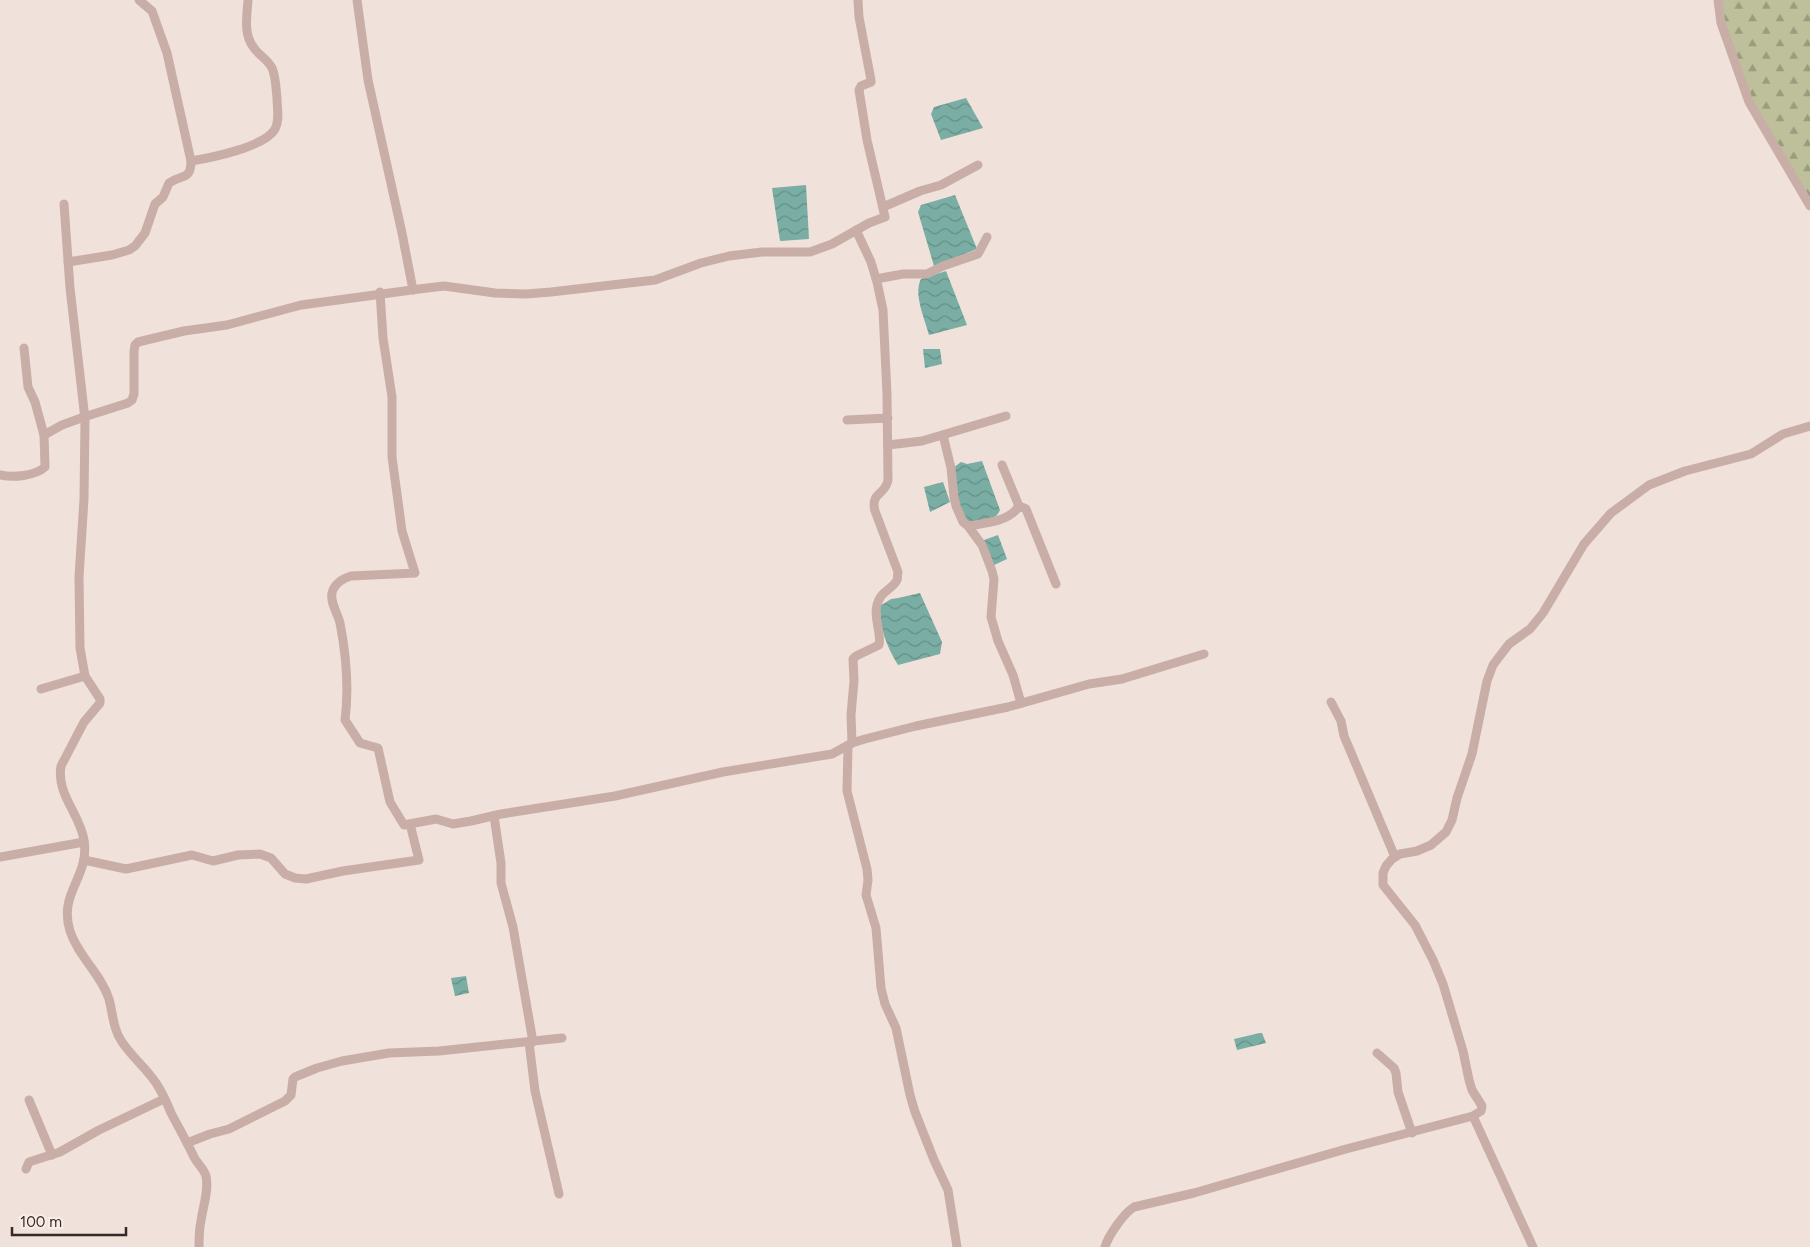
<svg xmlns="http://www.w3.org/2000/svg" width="1810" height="1247" font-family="Figtree,sans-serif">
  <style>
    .forest { fill: url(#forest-firs) }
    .water { fill: url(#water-waves) }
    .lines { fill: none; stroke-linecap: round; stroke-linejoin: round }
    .minor { stroke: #c9aea7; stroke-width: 9 }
  </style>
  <defs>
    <pattern id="forest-firs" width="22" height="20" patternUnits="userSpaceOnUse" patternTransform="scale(1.25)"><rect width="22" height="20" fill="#bdc09b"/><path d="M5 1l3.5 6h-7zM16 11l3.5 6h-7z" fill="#9a9c7e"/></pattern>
    <pattern id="water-waves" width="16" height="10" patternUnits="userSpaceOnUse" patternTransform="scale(1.25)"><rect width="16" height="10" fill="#7aaea4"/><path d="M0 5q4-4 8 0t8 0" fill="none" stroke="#658e86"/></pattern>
  </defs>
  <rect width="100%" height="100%" fill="#f1e1db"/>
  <path class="forest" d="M1718 0H1810V198L1758 119 1719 12Z"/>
  <g class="water">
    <path d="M966 98 983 128 941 140 931 114 934 107Z"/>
    <path d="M806 185 809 239 780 241 772 188Z"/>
    <path d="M955 195 977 249 934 266 918 212 921 205Z"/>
    <path d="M946 271 967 325 929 335C925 319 913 294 921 279Z"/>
    <path d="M923 349H940L942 364 925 368Z"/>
    <path d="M982 461 1000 510C996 522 978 521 967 523L956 498 953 468 961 462 967 464Z"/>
    <path d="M943 482 950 502 930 512 924 487Z"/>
    <path d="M998 535 1007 559 992 566 984 540Z"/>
    <path d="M920 593 942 642 940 654 898 665C887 647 879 627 880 606L891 599 898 598Z"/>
    <path d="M466 976 469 993 455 996 451 978Z"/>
    <path d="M1260 1033H1262L1266 1043 1237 1050 1234 1039Z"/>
  </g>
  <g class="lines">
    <g class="minor">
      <path d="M357 0 368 80 402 233 413 290"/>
      <path d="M1718 0 1721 23 1749 102 1810 206"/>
      <path d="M191 161C210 158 265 147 275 129 280 120 277 108 277 98 276 89 276 77 272 68 268 60 259 55 254 48 243 34 247 16 248 0"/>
      <path d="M64 204 70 288 85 419 84 499 79 577 80 648 85 676 100 699V703L84 722 61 766C56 794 80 814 84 840 90 878 58 892 70 931 78 956 101 974 109 999 113 1014 113 1029 122 1042 132 1057 146 1068 156 1083 162 1092 167 1103 171 1113 179 1128 187 1142 194 1157 197 1163 204 1169 206 1176 209 1191 203 1206 201 1221 199 1229 199 1238 199 1247"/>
      <path d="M883 207 920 191 941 185 978 165"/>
      <path d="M68 262 112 255 129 250 135 246 145 233 155 204 163 197 169 183C181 174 191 181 191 161L167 53 152 11 139 0"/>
      <path d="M876 279 903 274H927L943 266 978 254 987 237"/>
      <path d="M380 292 383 338 392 397V457L402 531 415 573 351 576C343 578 334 584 332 593 330 603 338 614 340 623 346 654 349 689 345 720L360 743 378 748 390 802 404 825 436 819 453 824 471 821 501 814 615 796 723 772 832 754 852 743 865 739 916 726 1008 707 1089 684 1122 679 1204 654"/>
      <path d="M847 420 888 418"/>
      <path d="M44 435 62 425 84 417 128 403 132 400 134 394V351L135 345 138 342 184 331 227 325 301 305 419 289 444 286 495 293 526 294 551 292 655 280 701 263 729 256 762 252H810L832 244 869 223 885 217 867 140 859 90 861 86 871 82V80L859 17 858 0"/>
      <path d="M943 435 951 468 954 497 956 506 963 522 968 526 982 545 992 571 994 579 991 617 998 641 1013 675 1021 703"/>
      <path d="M888 445 922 441 1006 416"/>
      <path d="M1002 465 1019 506 1026 509 1056 584"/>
      <path d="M0 475C13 478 35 476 45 467L44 435 35 402 28 387 24 348"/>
      <path d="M968 526C985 523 1009 522 1019 506"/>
      <path d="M41 689 85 676"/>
      <path d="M1331 702 1341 721 1344 736 1395 857"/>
      <path d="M852 743 851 715 854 681 853 659 856 656 879 645C882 632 873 619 877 605 880 591 892 590 897 580 898 578 897 575 898 572L875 511C870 492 886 495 888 480L887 394 883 310 877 282 871 262 856 230"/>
      <path d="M848 746 847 791 867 869 868 880 866 895 876 928 881 988 885 1004 896 1028 910 1095 915 1112 934 1160 948 1190 957 1247"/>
      <path d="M494 816 501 863V883L513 927 533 1042"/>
      <path d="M0 857 84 842"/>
      <path d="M84 860 126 869 192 855 213 861 238 855 260 854 271 858 285 874 295 878 306 879 343 871 419 860 410 824"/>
      <path d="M529 1042 535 1091 559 1194"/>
      <path d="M1377 1053 1394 1068 1396 1073 1398 1092 1412 1133"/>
      <path d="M29 1100 52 1155"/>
      <path d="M1473 1116 1533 1247"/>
      <path d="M187 1143 210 1134 229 1129 285 1101 291 1095 293 1079 295 1077 317 1068 342 1061 389 1053 439 1051 562 1038"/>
      <path d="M26 1169 29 1162 60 1152 99 1130 164 1099"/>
      <path d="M1105 1247C1108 1236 1124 1213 1134 1207L1194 1193 1346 1149 1473 1116 1481 1111 1482 1106 1472 1090 1469 1080 1463 1051 1443 984 1433 960 1415 925 1383 885V873L1386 866 1392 859 1400 854 1417 851 1431 845 1446 832 1452 820 1457 798 1472 754 1487 681 1493 665 1509 644 1530 629 1543 613 1584 544 1611 513 1649 485 1685 471 1751 454 1783 434 1810 426"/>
    </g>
  </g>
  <path d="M12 1227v8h114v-8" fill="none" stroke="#362827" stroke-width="2.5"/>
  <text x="20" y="1227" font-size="15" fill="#362827" stroke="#f9ece7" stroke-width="4" paint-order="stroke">100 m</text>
</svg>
